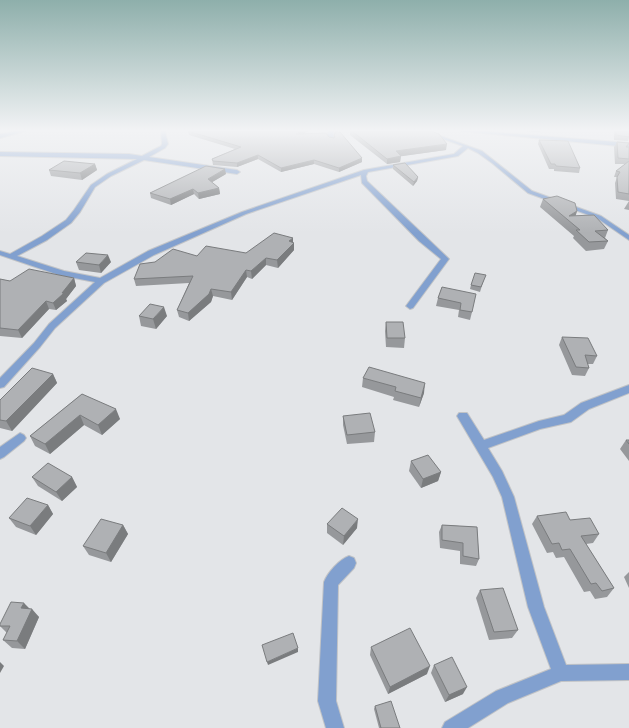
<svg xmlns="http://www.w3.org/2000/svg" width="629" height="728" font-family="'Source Sans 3',sans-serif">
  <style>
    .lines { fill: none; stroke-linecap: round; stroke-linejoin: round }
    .minor-casing { stroke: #c1c3c6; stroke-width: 2 }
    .minor { fill: #81a0cf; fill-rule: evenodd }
    .wall { fill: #96989b }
    .shaded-wall { fill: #7a7c7e }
    .building { fill: #afb1b4; stroke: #7a7c7e }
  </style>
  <rect width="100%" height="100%" fill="#e3e5e8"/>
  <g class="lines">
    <g class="minor-casing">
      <g id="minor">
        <path d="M17 131H26L0 138V134Z"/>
        <path d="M161 131H165L168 144 165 148 149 157 237 170 240 172 237 174 144 160 111 176 95 187 80 212 71 223 47 240 17 256 64 271 100 278 148 251 242 212 364 170 454 154 463 146 420 131H427L482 151 532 191 601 216 629 235V240L597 218 528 193 492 163 478 153 468 148 458 156 368 172 366 176 367 181 449 259 413 308 410 309 406 306 441 259 419 241 362 183 361 175 246 214 154 255 104 283 55 328 40 347 4 387 0 388V378L34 343 49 324 95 282 59 275 0 255V251L10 254 42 236 66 220 74 210 91 185 107 174 137 159 0 156V152L129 154 142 156 161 146 162 144Z"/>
        <path d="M329 131H333L334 140 329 139 327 135Z"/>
        <path d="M460 131H480L629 143V147Z"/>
        <path d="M629 385V393L589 409 571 422 540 429 488 448 502 471 514 497 544 607 566 665 629 664V680L561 681 508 703 468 728H442L445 722 496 691 551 669 528 607 502 497 493 477 457 416 459 413H467L484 440 539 421 564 415 581 403Z"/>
        <path d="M20 433 24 435 26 438 24 441 4 457 0 459V447Z"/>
        <path d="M349 556 354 558 356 563 354 568 338 585 336 701 344 728H326L318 701 324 582C328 572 339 560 349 556Z"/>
      </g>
    </g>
    <use href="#minor" class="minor"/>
  </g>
  <g class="wall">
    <path d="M188 131 274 132 304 134 329 137 362 162 339 172 314 164 281 172 258 159 237 167 213 165 212 159 235 149 189 135Z"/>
    <path d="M350 131H402L446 150 401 156 400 162 387 164 350 135Z"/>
    <path d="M520 131H540L539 132Z"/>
    <path d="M610 131H629V138L628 141 614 140V131Z"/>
    <path d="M539 140 580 168 579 173 554 171V169H549L538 144Z"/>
    <path d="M617 142 629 144 628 147H629V210L624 209 629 201 616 199 615 183 617 177H614L616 171 625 164H615L614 147Z"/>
    <path d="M95 164 97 170 82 180 51 176 49 170Z"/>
    <path d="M393 165 418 177 417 181 413 186 393 169Z"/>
    <path d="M226 174 212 182 219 188 220 194 199 199 194 194 171 205 151 198 150 193Z"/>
    <path d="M543 199 577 211 575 216 608 230 605 238 608 241 604 249 586 251 573 238 574 236 540 207Z"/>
    <path d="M293 242 294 250 278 268 266 265 252 279 247 277 232 300 213 296 211 302 189 321 179 317 177 310 189 283 136 286 134 279Z"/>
    <path d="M76 262H111L101 273 79 270Z"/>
    <path d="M74 278 76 286 66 299 67 301 56 310 49 309 22 338 0 336V279L10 281Z"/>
    <path d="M484 279 480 292 470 289 471 285Z"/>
    <path d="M442 287 472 312 470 320 458 317 459 310 436 306 438 298Z"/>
    <path d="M139 316H167L156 329 141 326Z"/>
    <path d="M386 322 405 338 404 348 386 347 385 331Z"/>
    <path d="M562 337 597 356 593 364H587L589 368 585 376 572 375 559 345Z"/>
    <path d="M53 374 57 383 12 431 0 428V400Z"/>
    <path d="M363 378 424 393 419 407 393 400 394 397 362 387Z"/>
    <path d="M82 394 120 419 102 435 84 425 50 454 35 446 30 436Z"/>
    <path d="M343 416 375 432 374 442 347 444 343 425Z"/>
    <path d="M626 440H629V461L620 449Z"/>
    <path d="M411 461 441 472 438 481 421 488 409 471Z"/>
    <path d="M32 477H72L77 487 62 501 38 486Z"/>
    <path d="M48 505 53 514 36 535 16 527 9 518Z"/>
    <path d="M537 516 570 520 599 534 593 543 586 544 614 588 607 597 595 599 590 591 584 592 564 557 556 558 553 552 547 553 532 524Z"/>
    <path d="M327 524 357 528 343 545 327 533Z"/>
    <path d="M123 525 128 534 111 562 89 555 83 546Z"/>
    <path d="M442 525 477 527 479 559 476 566 460 564V551L440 548 439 532Z"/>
    <path d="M629 572V588L624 577Z"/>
    <path d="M480 590 518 630 512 638 489 640 476 598Z"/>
    <path d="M29 609 39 617 25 649 12 648 3 640 7 633 0 626V624Z"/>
    <path d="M371 647 427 674 388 694 370 655Z"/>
    <path d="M434 665 463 694 445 702 431 673Z"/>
    <path d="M375 706 400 728H379L374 709Z"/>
  </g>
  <g class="shaded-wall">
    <path d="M302 131H308L297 138 296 134Z"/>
    <path d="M447 144 446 150 396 157V151Z"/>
    <path d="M258 155V159L237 167V163Z"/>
    <path d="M401 156 400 162 387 164V159Z"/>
    <path d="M362 158V162L339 172V168Z"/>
    <path d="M314 160V164L281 172V168Z"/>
    <path d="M95 164 97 170 82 180 80 173Z"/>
    <path d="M225 169 226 174 209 184 208 179Z"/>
    <path d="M418 177 417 181 413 186 414 182Z"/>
    <path d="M219 188 220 194 199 199 198 193Z"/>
    <path d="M193 189 194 194 171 205 170 199Z"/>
    <path d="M577 211 575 218 569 216Z"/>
    <path d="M293 238V244L294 243V250L278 268 277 260 289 241Z"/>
    <path d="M108 255 111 262 101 273 99 265Z"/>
    <path d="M266 258V265L252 279 251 271Z"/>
    <path d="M246 270 247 277 232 300 231 292Z"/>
    <path d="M74 278 76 286 66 299 67 301 56 310 53 303Z"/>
    <path d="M211 289 213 296 211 302 189 321 188 313Z"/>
    <path d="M46 301 49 309 22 338 18 330Z"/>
    <path d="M164 307 167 316 156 329 153 319Z"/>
    <path d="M53 374 57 383 12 431 6 421Z"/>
    <path d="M425 383 424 393 419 407 421 398Z"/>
    <path d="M116 409 120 419 102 435 98 425Z"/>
    <path d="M80 415 84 425 50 454 45 444Z"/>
    <path d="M441 472 438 481 421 488 423 479Z"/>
    <path d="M72 477 77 487 62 501 56 492Z"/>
    <path d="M48 505 53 514 36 535 30 526Z"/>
    <path d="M358 519 357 528 343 545 344 536Z"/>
    <path d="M123 525 128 534 111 562 106 553Z"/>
    <path d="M24 603 31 610 32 609 39 617 25 649 17 641 21 608Z"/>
    <path d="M298 648V652L268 665 267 662Z"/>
    <path d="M0 662 4 666 0 673Z"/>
    <path d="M430 666 427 674 388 694 390 687Z"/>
    <path d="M467 687 463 694 445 702 449 695Z"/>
  </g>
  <g class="building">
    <path d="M188 131H270L274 132 275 131H302L296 134 326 133 329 137 334 138 335 132H340L362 158 339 168 314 160 281 168 258 155 237 163 213 161 212 159 241 147Z"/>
    <path d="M352 131H402V132L431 131 439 134 447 144 396 151 401 156 387 159Z"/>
    <path d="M616 131H629V137L616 135Z"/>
    <path d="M539 140 568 141 580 168 556 166 555 164H551Z"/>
    <path d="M617 142 629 143 626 147H629V159L618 158Z"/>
    <path d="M64 161 95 164 80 173 49 170Z"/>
    <path d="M629 161V194L618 192 617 177 620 172 616 171Z"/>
    <path d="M405 163 418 177 414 182 393 165Z"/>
    <path d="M206 166 225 169 208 179 219 188 198 193 193 189 170 199 150 193Z"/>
    <path d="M557 196 575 203 577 211 569 216 594 215 608 230 595 231 608 241 589 242 576 230H580L543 199Z"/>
    <path d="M274 233 293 238 289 241 294 243 277 260 266 258 251 271 246 270 231 292 211 289 209 294 188 313 177 310 193 276 134 279 140 264 155 262 173 249 197 256 206 246 246 253Z"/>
    <path d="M86 253 108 255 99 265 76 262Z"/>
    <path d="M29 269 74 278 62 293H64L53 303 46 301 18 330 0 328V279L10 281Z"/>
    <path d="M475 273 486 275 481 287 471 285Z"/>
    <path d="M442 287 476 294 472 312 460 310 461 303 438 298Z"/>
    <path d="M150 304 164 307 153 319 139 316Z"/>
    <path d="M386 322H403L405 338H387Z"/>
    <path d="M562 337 588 338 597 356 585 355 589 368 576 367Z"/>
    <path d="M369 367 425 383 421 398 395 391 396 387 363 378Z"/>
    <path d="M32 368 53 374 6 421 0 420V400Z"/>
    <path d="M82 394 116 409 98 425 80 415 45 444 30 436Z"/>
    <path d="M370 413 375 432 347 435 343 416Z"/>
    <path d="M626 440H629V444Z"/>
    <path d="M428 455 441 472 423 479 411 461Z"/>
    <path d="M48 463 72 477 56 492 32 477Z"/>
    <path d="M27 498 48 505 30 526 9 518Z"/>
    <path d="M342 508 358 519 344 536 327 524Z"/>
    <path d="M566 512 570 520 590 518 599 534 581 536 614 588 602 591 596 583 591 584 570 549 562 550 559 543 552 544 537 516Z"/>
    <path d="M101 519 123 525 106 553 83 546Z"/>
    <path d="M442 525 477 527 479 559 463 556V543L442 540Z"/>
    <path d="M503 588 518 630 494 632 480 590Z"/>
    <path d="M11 602 24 603 21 608 32 609 17 641 3 640 10 626H0V624Z"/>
    <path d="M410 628 430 666 390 687 371 647Z"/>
    <path d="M293 633 298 648 267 662 262 645Z"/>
    <path d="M452 657 467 687 449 695 434 665Z"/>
    <path d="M391 701 400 728H381L375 706Z"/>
  </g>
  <linearGradient id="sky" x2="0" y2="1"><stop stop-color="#8eafab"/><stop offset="0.56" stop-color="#f2f3f5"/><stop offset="1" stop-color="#f2f3f5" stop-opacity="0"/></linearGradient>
  <rect width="629" height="233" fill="url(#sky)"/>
</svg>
